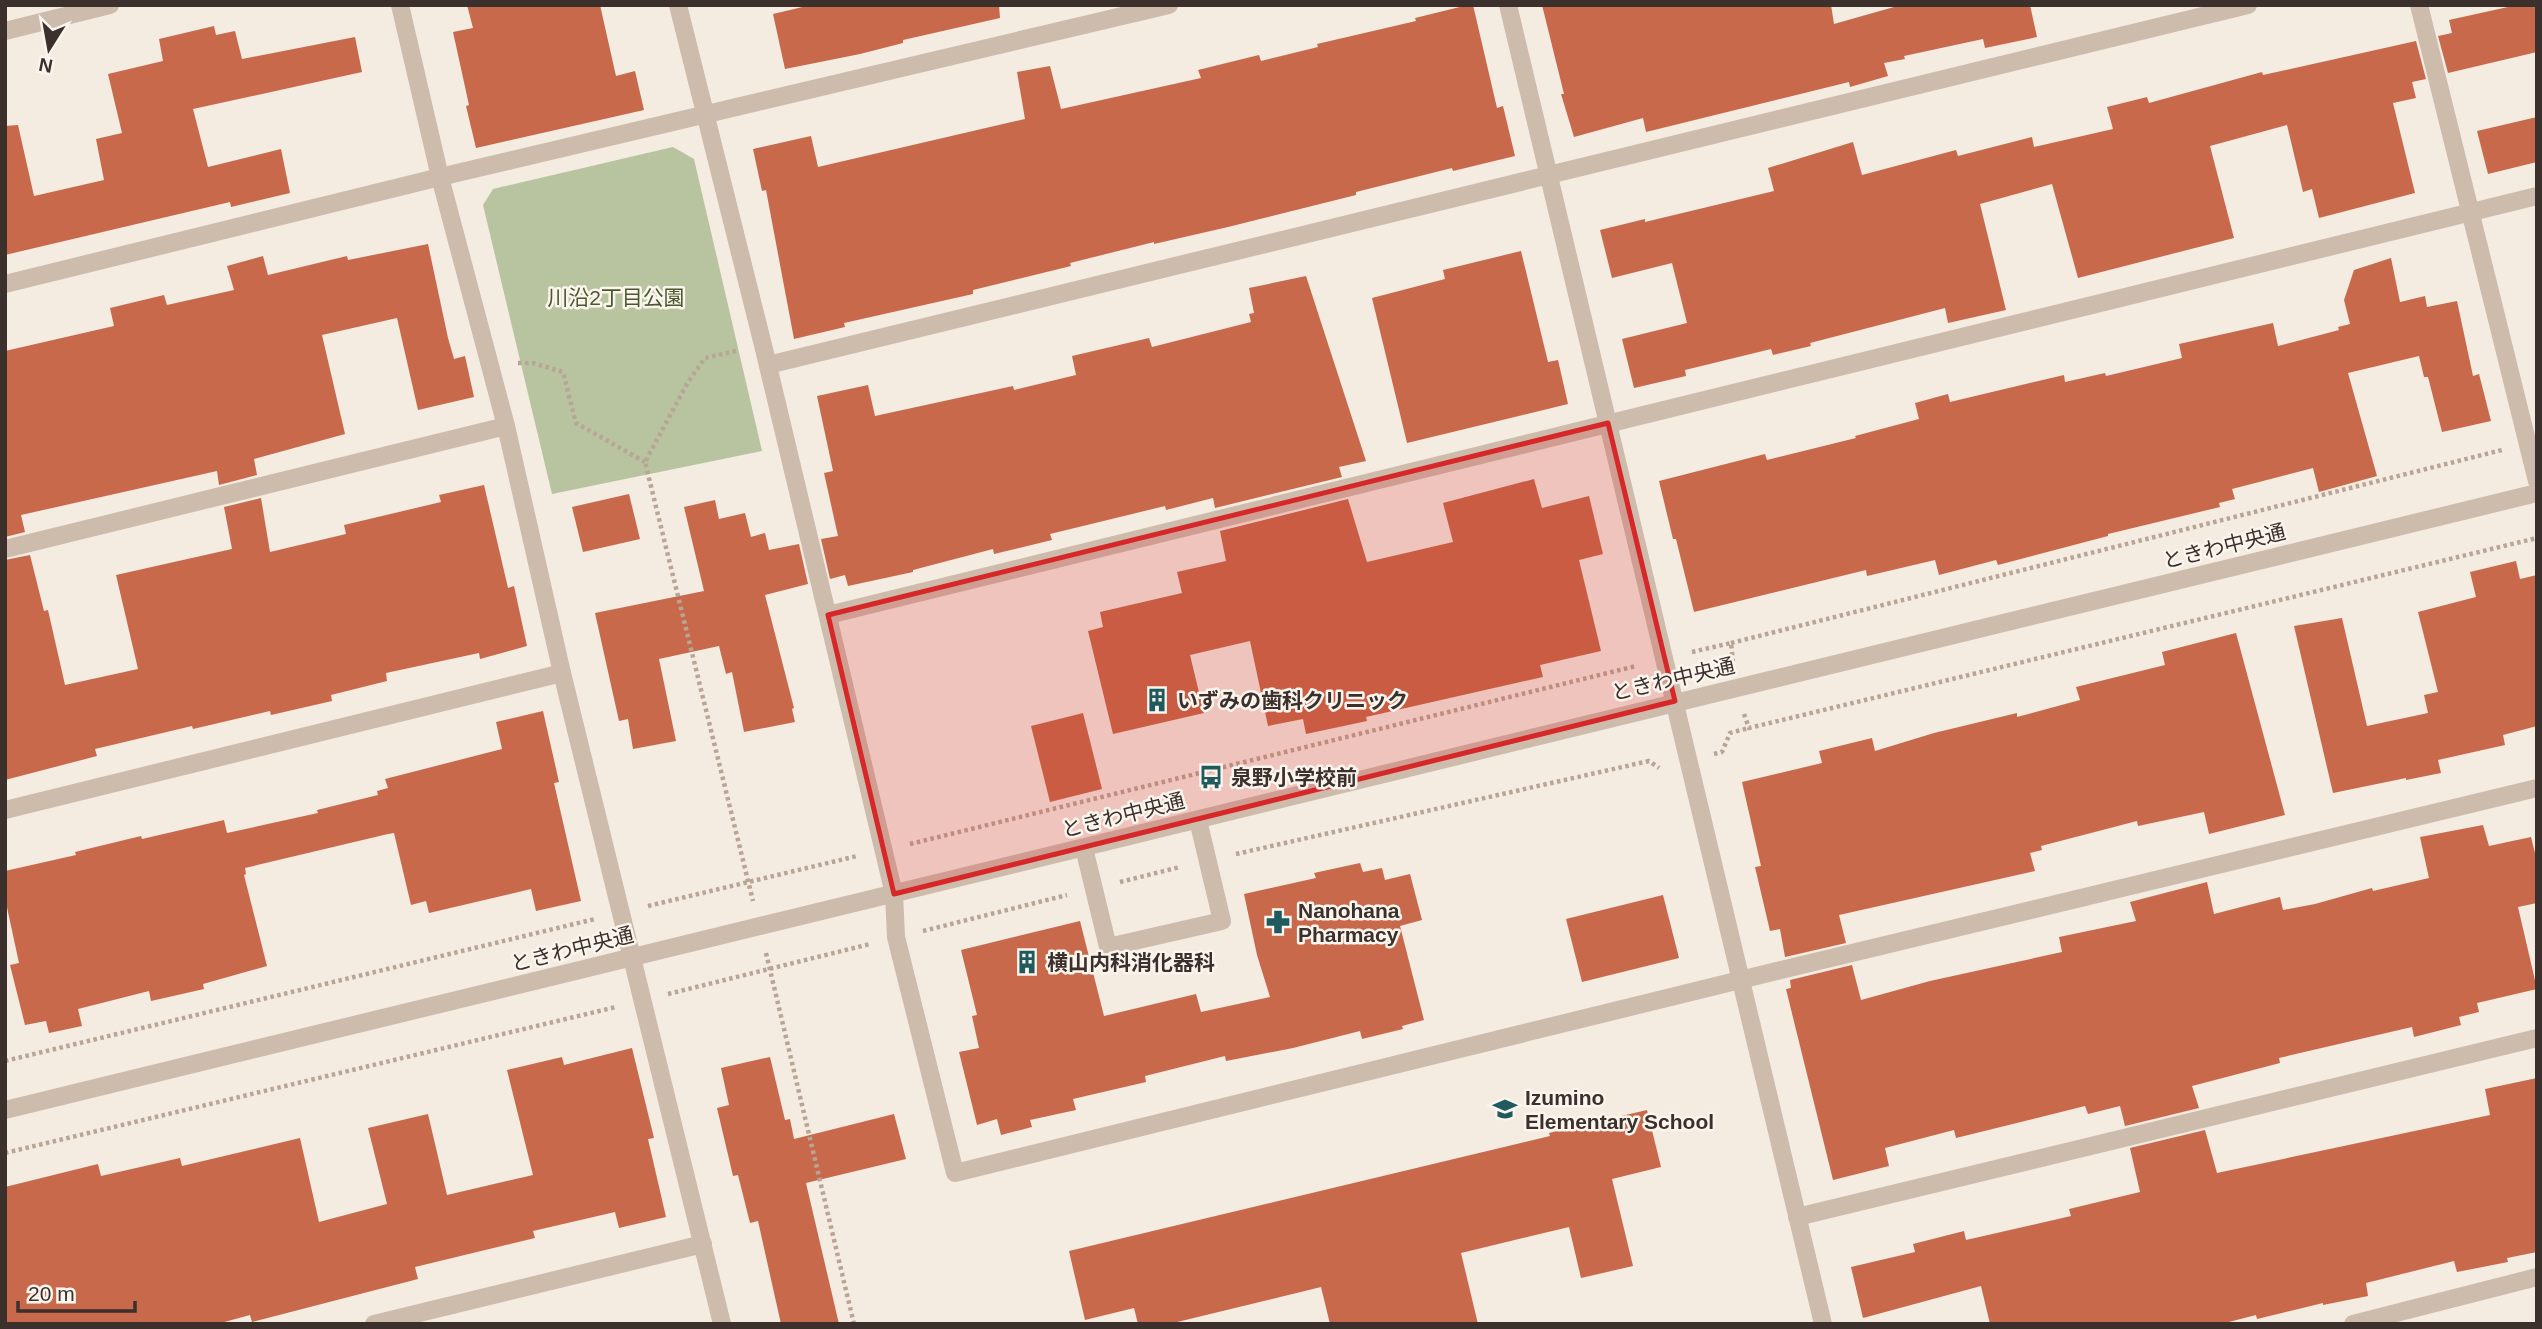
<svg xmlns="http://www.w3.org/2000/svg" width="2542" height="1329" font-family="Arial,'Noto Sans JP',sans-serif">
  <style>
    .green { fill: #b8c4a0 }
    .building { fill: #c8694b }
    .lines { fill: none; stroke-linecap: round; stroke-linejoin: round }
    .path { stroke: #b9a596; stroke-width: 4.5; stroke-dasharray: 3.5 3.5; stroke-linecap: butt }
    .service { stroke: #cdbbac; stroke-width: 18 }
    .minor { stroke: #cdbbac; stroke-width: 18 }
    .tertiary { stroke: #cdbbac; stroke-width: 18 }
    .marked { fill: #d62828; fill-opacity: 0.2; stroke: #d62828; stroke-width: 5; stroke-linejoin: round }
    .labels { text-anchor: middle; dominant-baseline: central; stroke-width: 5; stroke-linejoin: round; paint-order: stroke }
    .park-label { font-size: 21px; fill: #4a5a2e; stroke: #fbf5ee }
    .street-label { font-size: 21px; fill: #3b302b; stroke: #fbf5ee }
    .poi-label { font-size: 21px; font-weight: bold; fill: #3b302b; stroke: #fbf5ee; text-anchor: start }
  </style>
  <rect width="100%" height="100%" fill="#f4ebe1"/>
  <path class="green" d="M673 147 694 159 762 451 552 494 483 205 493 189Z"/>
  <g class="building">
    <path d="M467 5H600L616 76 635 71 644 110 476 148 466 106 469 105 453 32 473 28Z"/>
    <path d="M811 5H999L1000 18 903 40V43L860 54 785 69 773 14Z"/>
    <path d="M1468 5H1473L1497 108 1503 106 1515 156 1453 171 1452 168 1356 192V195L1228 227 1154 244V242L1070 263 1071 266 973 290V294L844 323 845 327 794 339 766 190 762 191 753 149 811 136 818 167 1025 119 1017 72 1050 66 1061 109 1201 78 1198 70 1259 55 1261 61 1318 47 1317 44 1416 21 1415 18Z"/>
    <path d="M1542 5H1831L1834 24 1901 5H2030L2037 37 1985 48 1983 39 1904 56 1905 59 1884 63 1888 76 1850 87 1849 82 1646 132 1643 118 1574 137 1561 94H1564Z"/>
    <path d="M2517 5H2537V52L2448 73 2438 36 2452 33 2449 20Z"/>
    <path d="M214 26 216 35 235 31 242 59 355 37 362 72 193 109 208 167 281 149 290 193 231 207 230 202 5 255V126L18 125 34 196 104 180 96 139 122 133 108 74 163 61 159 39Z"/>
    <path d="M2416 41 2426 79 2412 82 2416 98 2393 103 2415 193 2319 218 2312 189 2303 192 2287 125 2210 146 2234 238 2078 278 2052 184 1980 204 2006 310 1948 323 1945 308 1810 343 1811 346 1773 355 1771 349 1685 370 1686 376 1634 388 1622 339 1687 323 1672 263 1612 278 1600 230 1645 219V222L1774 191 1768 168 1853 142 1862 175 1956 150 1958 156 2032 137 2034 147 2113 129 2107 107 2147 97 2149 103 2262 72 2263 75Z"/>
    <path d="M2537 117V162L2488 174 2477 131Z"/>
    <path d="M428 244 448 338 454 359 465 356 474 397 418 410 397 318 322 335 345 434 254 459 257 475 219 485 217 471 21 515 25 532 5 537V351L114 326 110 308 164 295 167 305 234 290 227 266 263 256 268 275 347 256 348 260Z"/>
    <path d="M1521 251 1548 362 1558 360 1568 404 1407 443 1372 298 1445 279 1443 270Z"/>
    <path d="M2391 258 2400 302 2425 296 2427 307 2457 301 2473 376 2479 374 2491 421 2442 432 2428 377H2424L2419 356 2348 373 2377 476 2319 492 2313 468 2232 489 2235 499 2219 503 2220 507 2108 534V536L1998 565 1996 560 1939 575 1935 560 1867 576 1866 570 1694 612 1676 539H1673L1659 481 1765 454 1767 460 1856 438 1855 436 1919 419 1915 403 1948 394 1950 402 2064 375 2065 382 2105 373 2106 376 2182 358 2179 344 2273 323 2278 346 2339 330 2338 327 2350 324 2344 300 2354 270Z"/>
    <path d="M1306 276 1366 461 1339 467 1342 477 1215 508 1213 498 1166 510 1165 506 1050 534 1052 540 994 554 993 549 913 570V572L848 586 845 575 830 579 821 539 838 536 824 473 833 471 817 396 868 385 875 416 1013 386 1014 390 1076 375 1072 356 1149 338 1152 347 1251 322 1249 314 1254 313 1249 288Z"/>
    <path d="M1534 479 1542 508 1589 496 1603 554 1579 560 1601 651 1540 665 1543 677 1366 717 1367 721 1306 734 1303 719 1268 726 1250 641 1190 655 1204 713 1113 734 1088 631 1103 627 1100 612 1182 593 1177 572 1226 561 1220 531 1348 499 1367 562 1453 542 1443 503Z"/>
    <path d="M484 485 508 588 514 586 527 646 480 659 479 653 386 673 387 681 331 695 332 701 271 715 270 711 193 729 192 726 95 749 97 756 5 780V560L30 555 44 611 48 610 65 685 138 669 116 575 232 549 224 507 261 498 270 552 346 534 344 525 441 502 439 495Z"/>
    <path d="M629 494 640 539 583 552 572 507Z"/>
    <path d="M715 500 719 519 745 513 751 537 765 533 769 550 799 544 808 584 765 595 794 708 792 709 795 722 744 732 732 672 726 674 719 646 659 659 676 741 633 749 628 719 619 721 595 613 704 591 684 507Z"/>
    <path d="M2516 561 2520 579 2537 575V726L2503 735 2505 745 2438 760 2441 773 2406 780V778L2333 793 2294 626 2342 618 2367 726 2428 713 2424 695 2438 692 2418 612 2476 597 2470 572Z"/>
    <path d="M2236 633 2285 815 2209 834 2204 812 2138 826 2137 821 2041 846 2042 850 2030 853 2035 871 1839 915 1846 943 1785 957 1780 929 1770 931 1755 867 1761 866 1742 782 1822 763 1819 751 1872 738 1875 751 1934 733 2017 713V717L2080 700 2076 687 2165 665 2162 652Z"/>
    <path d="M543 711 559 782 554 783 581 901 536 911 531 889 429 913 426 901 411 905 394 833 388 834 245 868 246 874 244 875 267 966 203 984 204 989 151 1001 149 991 78 1009 82 1026 49 1033 46 1021 25 1025 10 965 19 963 5 898V871L76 855 75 852 141 836 142 839 224 820 227 833 318 813 317 810 378 795 377 791 388 788 385 779 502 749 496 722Z"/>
    <path d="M1083 713 1102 789 1050 802 1031 726Z"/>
    <path d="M2483 825 2489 846 2531 837 2537 861V903L2518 907 2537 989 2477 1003 2479 1012 2459 1017 2461 1025 2414 1037 2412 1027 2356 1040 2279 1058 2280 1063 2192 1086 2199 1108 2125 1126 2120 1106 2088 1114 2085 1106 1956 1138 1954 1130 1885 1148 1889 1166 1833 1180 1786 989 1791 988 1790 980 1852 965 1861 1000 1930 981 2062 952 2059 937 2136 921 2130 902 2207 882 2214 914 2280 897 2283 910 2315 904 2372 888 2373 891 2429 878 2420 837Z"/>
    <path d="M1360 863 1363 872 1382 868 1385 880 1410 874 1422 920 1400 926 1424 1020 1402 1026 1403 1029 1362 1039 1360 1031 1293 1048 1226 1061 1225 1056 1145 1076 1146 1082 1073 1099 1076 1110 1030 1120 1032 1127 1001 1135 997 1119 977 1125 959 1052 979 1048 972 1016 977 1015 961 950 1080 921 1104 1016 1196 994 1201 1012 1270 997 1257 955 1244 894 1316 878 1314 873Z"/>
    <path d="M1663 895 1679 958 1582 982 1566 919Z"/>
    <path d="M632 1048 654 1138 648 1139 666 1217 619 1228 615 1212 533 1231 535 1238 415 1267 418 1279 252 1322 250 1315 217 1324H5V1187L98 1164 101 1176 180 1158 182 1166 300 1138 319 1222 387 1204 368 1128 428 1114 447 1195 533 1175 507 1070 562 1057 564 1065Z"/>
    <path d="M770 1057 785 1120 790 1119 794 1139 894 1114 906 1159 806 1183 839 1324H781L758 1221 750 1223 738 1175 733 1176 717 1108 729 1105 721 1068Z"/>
    <path d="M2537 1078V1252L2507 1258 2508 1262 2457 1272 2454 1261 2366 1283 2368 1296 2323 1305V1303L2257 1319 2256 1315 2221 1324H1990L1981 1286 1863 1318 1851 1267 1915 1252 1913 1244 1964 1231 1966 1240 2071 1216 2069 1209 2140 1192 2130 1148 2205 1130 2217 1173 2490 1115 2485 1089Z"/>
    <path d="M1647 1110 1661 1167 1612 1179 1633 1266 1581 1278 1569 1227 1461 1253 1478 1324H1330L1321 1287 1169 1324H1138L1134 1308 1085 1320 1069 1251 1550 1136 1549 1133Z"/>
  </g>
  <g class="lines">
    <g class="path">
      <path d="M736 351 705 358 688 382 645 462 753 901"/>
      <path d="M518 363H533L563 372 576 423 645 462"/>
      <path d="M1731 643 2502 450"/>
      <path d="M1692 652 1731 643 1733 661"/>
      <path d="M1744 714 1749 728 2537 538"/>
      <path d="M1714 754 1722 752 1730 733 1749 728"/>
      <path d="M910 844 1636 666"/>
      <path d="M1236 854 1649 761 1659 768"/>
      <path d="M1120 882 1180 867"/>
      <path d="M648 906 857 856"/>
      <path d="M923 931 1067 895"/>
      <path d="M766 953 854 1324"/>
      <path d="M668 994 870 944"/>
      <path d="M5 1061 595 919"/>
      <path d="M5 1153 616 1007"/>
    </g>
    <path class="service" d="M1084 848 1108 947 1222 921 1198 820"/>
    <g class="minor">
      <path d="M400 5 440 177 506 426 562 673 722 1324"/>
      <path d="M678 5 763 345 894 894 896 937 955 1173 1740 980 2537 788"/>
      <path d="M1508 5 1823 1324"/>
      <path d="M2419 5 2537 481"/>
      <path d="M5 31 110 5"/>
      <path d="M5 284 440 177 1169 5"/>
      <path d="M768 365 2248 5"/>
      <path d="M5 549 506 426"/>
      <path d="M828 615 2537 196"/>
      <path d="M5 810 562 673"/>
      <path d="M1797 1217 2537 1038"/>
      <path d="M374 1324 703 1244"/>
      <path d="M2353 1324 2537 1277"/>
    </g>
    <path class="tertiary" d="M5 1110 2537 493"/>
  </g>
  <path class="marked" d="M1608 423 1675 701 894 894 828 615Z"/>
  <defs>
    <g id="building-bare" transform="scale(1.89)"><path d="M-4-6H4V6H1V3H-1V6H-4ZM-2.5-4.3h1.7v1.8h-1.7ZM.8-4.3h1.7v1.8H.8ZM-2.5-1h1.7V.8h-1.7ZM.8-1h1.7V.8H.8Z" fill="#1f5a5e" stroke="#fbf5ee" stroke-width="2.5" paint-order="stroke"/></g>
    <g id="bus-bare" transform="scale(1.89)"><path d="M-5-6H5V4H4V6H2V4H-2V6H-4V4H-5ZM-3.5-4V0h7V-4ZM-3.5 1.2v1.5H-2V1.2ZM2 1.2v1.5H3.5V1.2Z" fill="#1f5a5e" stroke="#fbf5ee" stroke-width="2.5" paint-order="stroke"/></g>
    <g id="pharmacy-bare" transform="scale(1.89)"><path d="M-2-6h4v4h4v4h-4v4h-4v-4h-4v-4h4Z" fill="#1f5a5e" stroke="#fbf5ee" stroke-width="2.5" paint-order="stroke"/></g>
    <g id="school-bare" transform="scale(1.89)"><path d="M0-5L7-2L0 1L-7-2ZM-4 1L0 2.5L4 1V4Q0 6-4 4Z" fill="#1f5a5e" stroke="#fbf5ee" stroke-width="2.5" paint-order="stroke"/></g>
  </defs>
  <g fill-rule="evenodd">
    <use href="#building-bare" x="1157" y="700"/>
    <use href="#bus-bare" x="1211" y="777"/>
    <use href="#pharmacy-bare" x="1278" y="922"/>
    <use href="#building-bare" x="1027" y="962"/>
    <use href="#school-bare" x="1505" y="1109"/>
  </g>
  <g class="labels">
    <g class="park-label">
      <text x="616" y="297">川沿2丁目公園</text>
    </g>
    <g class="street-label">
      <text transform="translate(2224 546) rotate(-14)">ときわ中央通</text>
      <text transform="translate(1673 679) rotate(-13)">ときわ中央通</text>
      <text transform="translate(1123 815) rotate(-14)">ときわ中央通</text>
      <text transform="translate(572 949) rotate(-14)">ときわ中央通</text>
    </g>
    <g class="poi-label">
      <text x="1177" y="700">いずみの歯科クリニック</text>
      <text x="1231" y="777">泉野小学校前</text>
      <text x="1298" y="910">Nanohana<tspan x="1298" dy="24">Pharmacy</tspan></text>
      <text x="1047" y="962">横山内科消化器科</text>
      <text x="1525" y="1097">Izumino<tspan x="1525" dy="24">Elementary School</tspan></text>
    </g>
  </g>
  <rect width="2542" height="1329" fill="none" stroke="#3b302b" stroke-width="14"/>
  <g transform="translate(49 49) rotate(191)" stroke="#fbf5ee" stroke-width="5" paint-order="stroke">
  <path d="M0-5L12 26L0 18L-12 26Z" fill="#3b302b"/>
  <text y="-10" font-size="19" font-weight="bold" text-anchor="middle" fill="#3b302b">N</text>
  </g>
  <path d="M18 1301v10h117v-10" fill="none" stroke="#3b302b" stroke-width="3.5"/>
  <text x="28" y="1301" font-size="21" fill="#3b302b" stroke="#fbf5ee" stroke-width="5" paint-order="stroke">20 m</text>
</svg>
